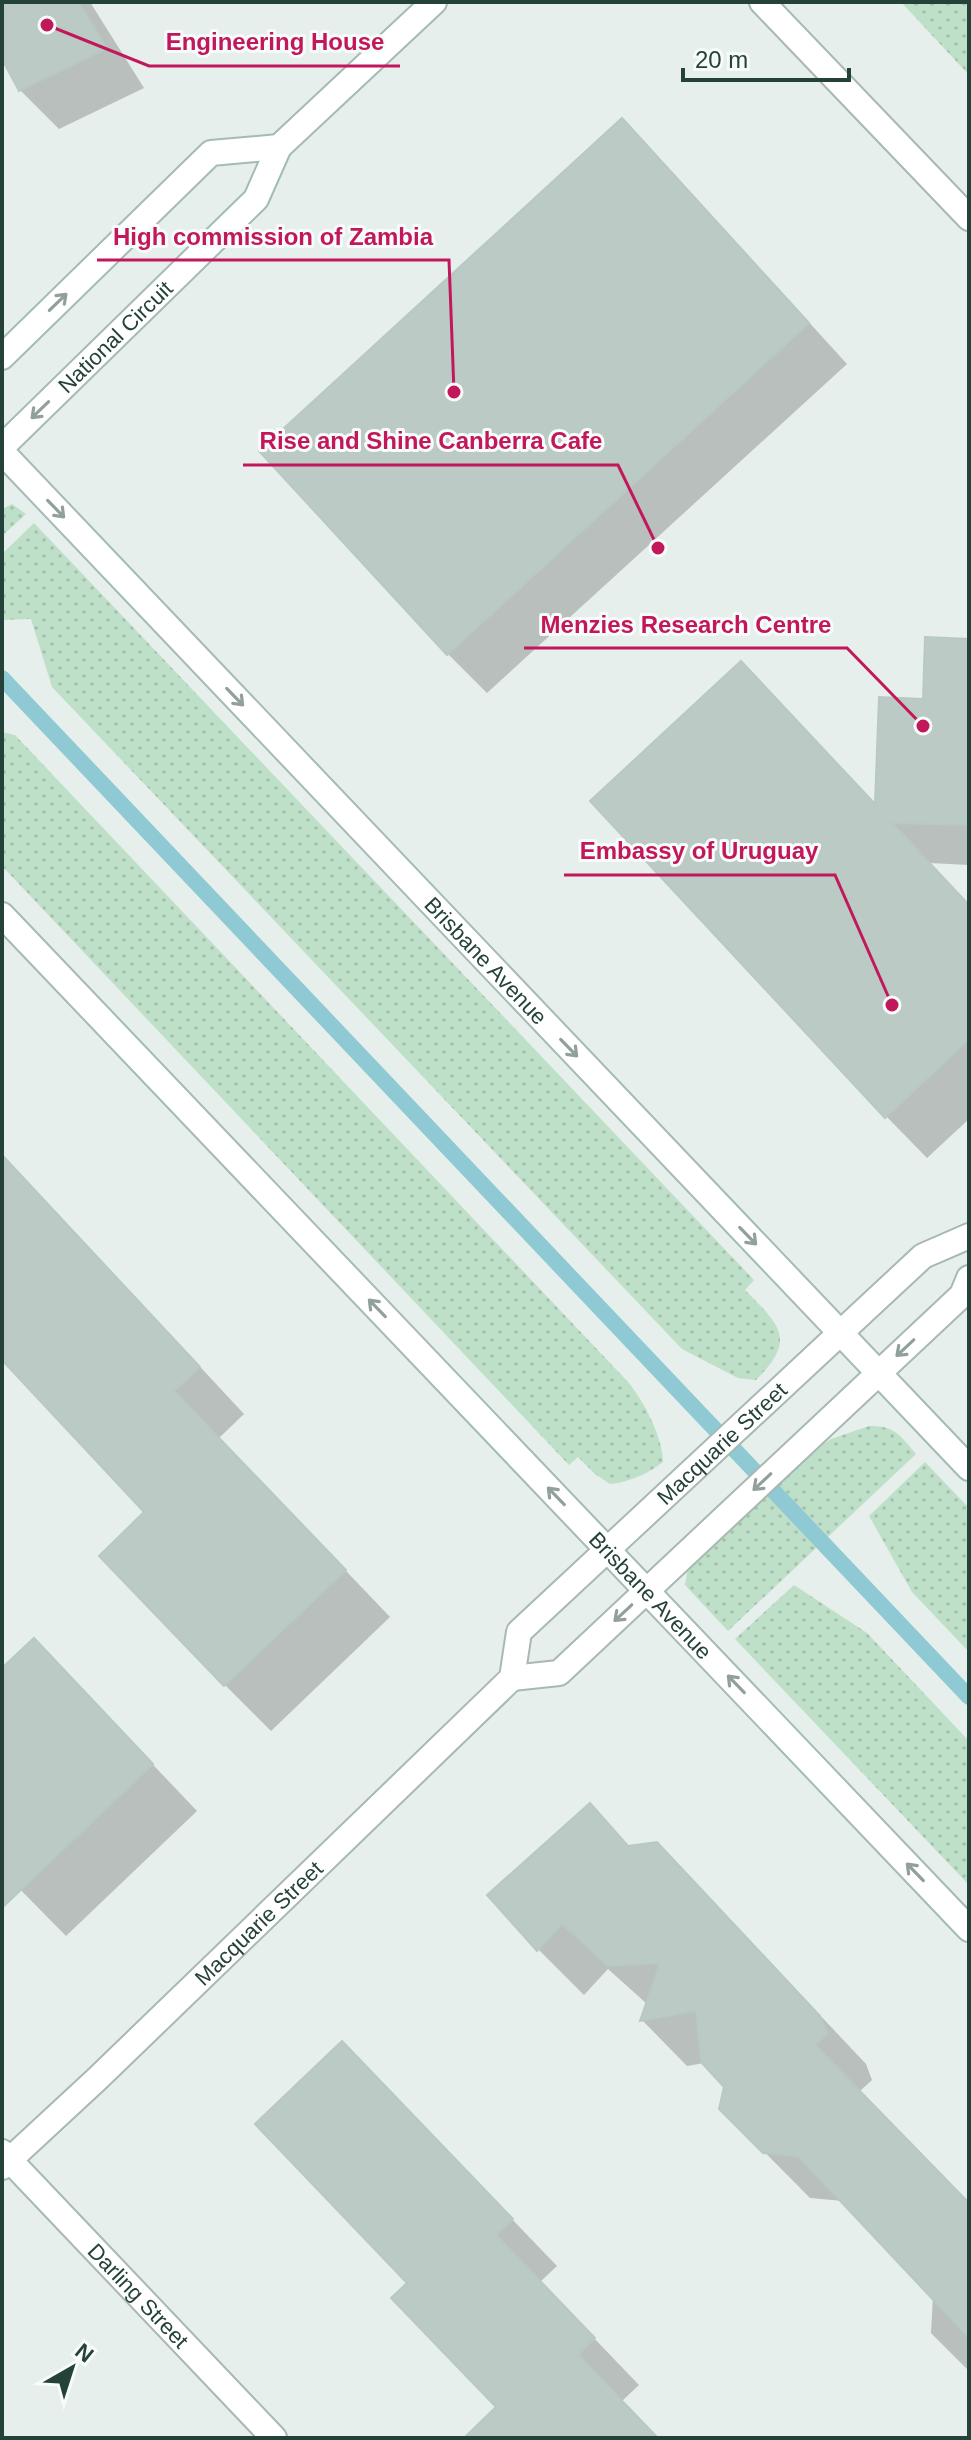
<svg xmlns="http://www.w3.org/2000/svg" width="971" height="2440" font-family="Arial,sans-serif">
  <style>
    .grass { fill: url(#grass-dots) }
    .shadow { fill: #0003 }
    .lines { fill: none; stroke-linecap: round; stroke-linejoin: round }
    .stream { stroke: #8ec9d4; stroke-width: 16 }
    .building { fill: #bbcac4; stroke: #b8c9c2; stroke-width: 2 }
    .street-casing { stroke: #a8b8b2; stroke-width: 28 }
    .secondary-casing { stroke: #a4bbb3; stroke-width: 28 }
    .street { stroke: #fff; stroke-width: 24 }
    .secondary { stroke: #fff; stroke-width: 24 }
    .oneway { stroke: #92a09c }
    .labels { text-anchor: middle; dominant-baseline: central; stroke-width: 6; stroke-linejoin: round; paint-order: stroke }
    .street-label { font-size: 22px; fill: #24423a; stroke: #f7fbf9 }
    .leader { fill: none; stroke: #c2185b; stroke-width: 3 }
    .callout-dot { fill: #c2185b; stroke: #f7fbf9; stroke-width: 3 }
    .callout-label { font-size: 24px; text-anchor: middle; font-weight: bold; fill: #c2185b; stroke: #f7fbf9; stroke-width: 6; stroke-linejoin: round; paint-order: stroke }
  </style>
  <defs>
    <pattern id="grass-dots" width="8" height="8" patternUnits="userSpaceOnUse" patternTransform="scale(2)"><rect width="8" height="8" fill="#bfe0c8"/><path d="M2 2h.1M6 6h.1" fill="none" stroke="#a4c1ad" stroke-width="1.8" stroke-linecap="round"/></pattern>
  </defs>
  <rect width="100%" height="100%" fill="#e6efeb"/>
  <g class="grass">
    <path d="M901 2H969V75Z"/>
    <path d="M12 504 26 514 2 536V509Z"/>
    <path d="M34 523 754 1280 745 1290C779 1325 798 1338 756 1380L738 1378 682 1349 52 687 31 619 2 620V554Z"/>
    <path d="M2 732 15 735 628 1382C644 1401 663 1438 663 1462 648 1474 629 1482 610 1484L595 1474 578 1457 569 1465 2 866Z"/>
    <path d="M869 1426C894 1425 901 1436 916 1454L728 1631 685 1585 688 1568 809 1454 831 1439Z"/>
    <path d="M925 1462 969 1508V1652L912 1592 869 1516Z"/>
    <path d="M794 1585 867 1633 969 1741V1885L735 1639Z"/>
  </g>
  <g class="shadow">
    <path d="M2 2H90L144 88 59 129 20 90 2 55Z"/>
    <path d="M622 121 661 160 847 364 487 693 448 654 262 451Z"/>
    <path d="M969 641V865L930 863 969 905V1119L927 1158 886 1116 741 664 877 806 925 701Z"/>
    <path d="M2 1154 244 1414 219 1438 390 1617 271 1731 225 1685 147 1512 2 1357Z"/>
    <path d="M2 1671 79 1687 197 1811 66 1936 2 1871Z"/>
    <path d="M589 1806 631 1848 702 1890 866 2064 872 2080 859 2092 969 2205V2371L931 2333 933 2296 843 2201 810 2198 721 2108 726 2086 704 2063 687 2066 642 2020 647 2004 608 1969 584 1995 539 1950 490 1895Z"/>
    <path d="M387 2089 557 2266 540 2282 639 2385 622 2401 657 2438H502L499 2407 410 2283Z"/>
  </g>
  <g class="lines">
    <path class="stream" d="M2 678 969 1697"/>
  </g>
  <g class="building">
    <path d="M2 2H78L107 48 19 91 2 59Z"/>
    <path d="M622 118 809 323 447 655 259 451Z"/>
    <path d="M925 637 969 639V825L892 823 969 905V1039L885 1118 590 801 741 661 875 804 879 697 923 699Z"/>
    <path d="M2 1155 200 1367 174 1391 346 1570 224 1686 99 1556 144 1512 2 1360Z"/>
    <path d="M34 1638 153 1764 2 1908V1668Z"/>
    <path d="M590 1803 628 1846 657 1842 820 2016 827 2034 815 2045 969 2203V2338L798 2156 763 2153 719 2109 724 2087 701 2062 696 2011 640 2021 660 1963 608 1966 562 1924 537 1951 487 1895Z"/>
    <path d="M342 2041 513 2219 496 2235 595 2338 578 2355 658 2438H464L496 2407 391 2298 407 2283 255 2124Z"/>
  </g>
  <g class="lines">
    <g class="street-casing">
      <g id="street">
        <path d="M762 2 969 218"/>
        <path d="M512 1678 559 1673 962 1295 969 1278"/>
        <path id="s1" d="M2 2152 274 2438"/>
        <path id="s2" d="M2 2167 97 2079 512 1678 519 1632 923 1256 969 1236"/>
      </g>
    </g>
    <g class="secondary-casing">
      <g id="secondary">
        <path d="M2 357 211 153 279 147"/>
        <path id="s3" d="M2 447 256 199 279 147 434 2"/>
        <path id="s4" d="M2 452 969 1468"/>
        <path id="s5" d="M2 915 969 1929"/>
      </g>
    </g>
    <use href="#street" class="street"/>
    <use href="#secondary" class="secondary"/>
  </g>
  <defs><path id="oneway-shaft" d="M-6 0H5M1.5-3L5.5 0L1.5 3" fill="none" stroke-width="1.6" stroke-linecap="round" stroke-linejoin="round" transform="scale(2)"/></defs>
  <g class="oneway">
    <use href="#oneway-shaft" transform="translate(58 302) rotate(-44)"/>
    <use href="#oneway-shaft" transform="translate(40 410) rotate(136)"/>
    <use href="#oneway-shaft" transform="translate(56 509) rotate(46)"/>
    <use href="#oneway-shaft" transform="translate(235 697) rotate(46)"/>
    <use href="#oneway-shaft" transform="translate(569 1048) rotate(46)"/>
    <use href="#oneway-shaft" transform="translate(748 1236) rotate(46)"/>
    <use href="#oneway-shaft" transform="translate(377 1308) rotate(-134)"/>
    <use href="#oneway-shaft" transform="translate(905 1348) rotate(137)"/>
    <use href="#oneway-shaft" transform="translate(762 1482) rotate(137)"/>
    <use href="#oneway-shaft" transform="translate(556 1496) rotate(-134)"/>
    <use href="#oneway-shaft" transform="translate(623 1613) rotate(137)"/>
    <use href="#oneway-shaft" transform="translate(736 1684) rotate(-134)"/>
    <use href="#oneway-shaft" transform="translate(915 1872) rotate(-134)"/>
  </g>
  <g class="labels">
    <g class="street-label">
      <text stroke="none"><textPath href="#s3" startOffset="158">National Circuit</textPath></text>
      <text stroke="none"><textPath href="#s4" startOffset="702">Brisbane Avenue</textPath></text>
      <text stroke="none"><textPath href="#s2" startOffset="1030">Macquarie Street</textPath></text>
      <text stroke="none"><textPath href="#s5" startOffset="940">Brisbane Avenue</textPath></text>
      <text stroke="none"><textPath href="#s2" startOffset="354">Macquarie Street</textPath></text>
      <text stroke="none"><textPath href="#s1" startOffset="198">Darling Street</textPath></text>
    </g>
  </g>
  <path class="leader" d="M47 25L149 66H400M454 392L449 260H97M658 548L618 465H243M923 726L847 648H524M892 1005L835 875H564"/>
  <g class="callout-dot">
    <circle cx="47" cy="25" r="8"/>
    <circle cx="454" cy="392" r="8"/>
    <circle cx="658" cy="548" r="8"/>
    <circle cx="923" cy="726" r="8"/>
    <circle cx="892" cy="1005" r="8"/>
  </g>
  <g class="callout-label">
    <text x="275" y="50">Engineering House</text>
    <text x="273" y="245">High commission of Zambia</text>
    <text x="431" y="449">Rise and Shine Canberra Cafe</text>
    <text x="686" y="633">Menzies Research Centre</text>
    <text x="699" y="859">Embassy of Uruguay</text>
  </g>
  <rect width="971" height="2440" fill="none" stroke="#24423a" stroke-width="8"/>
  <g transform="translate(72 2368) rotate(39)" stroke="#f7fbf9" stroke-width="6" paint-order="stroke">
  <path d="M0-6L14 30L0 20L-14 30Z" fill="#24423a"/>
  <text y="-12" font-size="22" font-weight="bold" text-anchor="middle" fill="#24423a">N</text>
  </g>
  <path d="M683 68v12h166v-12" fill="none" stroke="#24423a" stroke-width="4"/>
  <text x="695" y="68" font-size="24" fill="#24423a" stroke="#f7fbf9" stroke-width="6" paint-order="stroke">20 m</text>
</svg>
